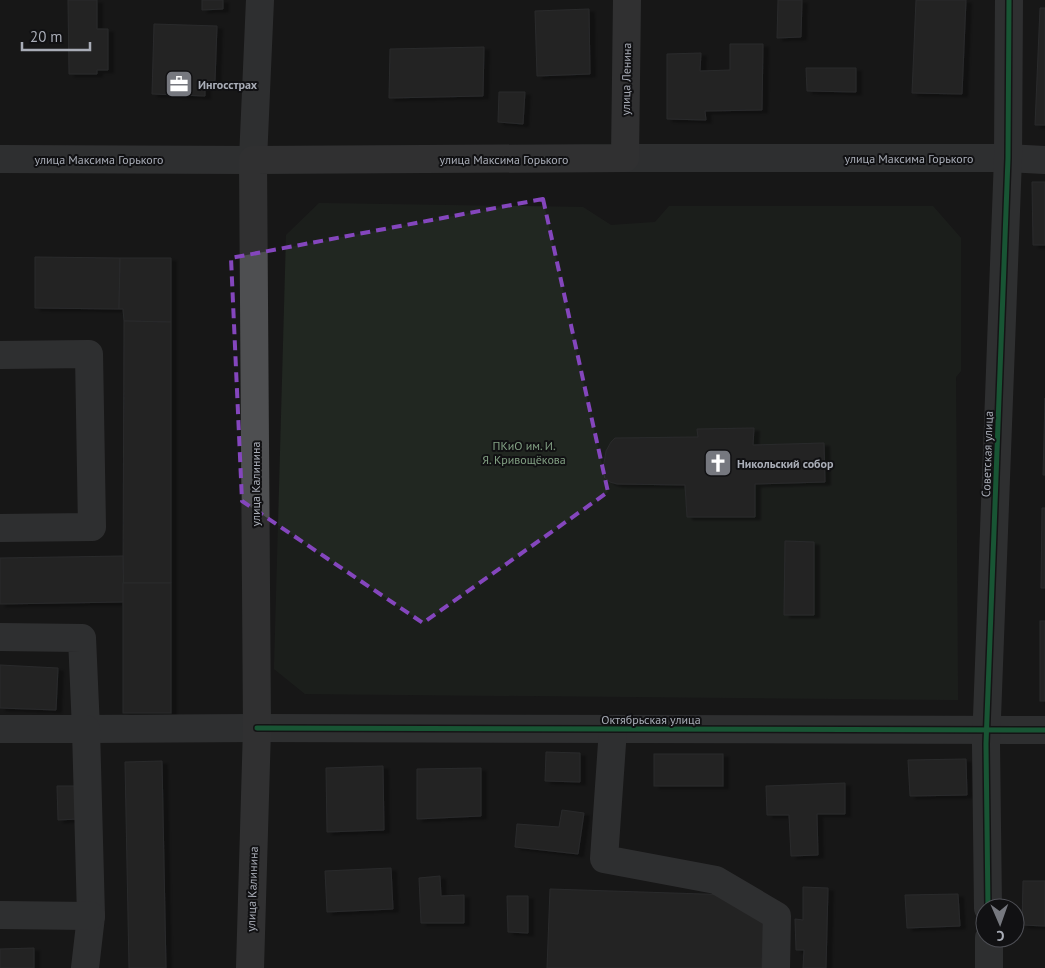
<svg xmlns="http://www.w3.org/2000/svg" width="1045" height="968" font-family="'PT Sans',sans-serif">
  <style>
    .park { fill: #212721 }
    .building { fill: #313132; stroke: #3f4043; filter: url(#shadow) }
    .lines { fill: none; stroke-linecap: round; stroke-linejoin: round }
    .minor { stroke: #4b4c4f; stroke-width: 28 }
    .major { stroke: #4e4f51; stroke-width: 28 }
    .cycleway-casing { stroke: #111113; stroke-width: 8 }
    .cycleway { stroke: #1a9f57; stroke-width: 5 }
    .marked { fill: none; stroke: #8446bd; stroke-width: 4; stroke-dasharray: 10 6; stroke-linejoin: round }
    .labels { text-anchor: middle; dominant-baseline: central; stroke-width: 4; stroke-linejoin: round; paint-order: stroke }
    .street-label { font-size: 12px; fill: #a9adb7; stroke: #111113 }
    .poi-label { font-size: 12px; font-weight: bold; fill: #a9adb7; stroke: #111113; text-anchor: start }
    .park-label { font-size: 12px; fill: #82a083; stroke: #111113 }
  </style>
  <defs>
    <filter id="shadow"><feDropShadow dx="5.5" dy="3" stdDeviation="1" flood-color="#0009"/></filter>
  </defs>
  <rect width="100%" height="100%" fill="#171717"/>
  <path class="park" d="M319 203 583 207 611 225 655 222 669 206H933L961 238V371L956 377 958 700 305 694 274 669 286 235Z"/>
  <g class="building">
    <path d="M68 0H97V29H108V70H97V74H69Z"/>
    <path d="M202 0H223V9L202 10Z"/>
    <path d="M778 0H802L801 37 777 38Z"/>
    <path d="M916 0H966L962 94 912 93Z"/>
    <path d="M1040 8H1045V125H1035Z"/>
    <path d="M589 9 590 74 537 76 535 11Z"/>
    <path d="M154 24 217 26 215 81H205V96L152 94Z"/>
    <path d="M730 44H763L762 110 705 111 706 120 667 119V54L701 53 700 71 730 70Z"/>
    <path d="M484 47 483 96 389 98 390 49Z"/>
    <path d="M806 68H856V92L807 91Z"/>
    <path d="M499 92H525L523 124 498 122Z"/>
    <path d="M1032 182H1045V245H1033Z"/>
    <path d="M35 257 120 258 119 309 35 308Z"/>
    <path d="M120 258H171V322L124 321 123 309H119Z"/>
    <path d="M124 321 171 322V583H123Z"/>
    <path d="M1045 398V475H1043Z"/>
    <path d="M754 428 753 445 824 443 825 482 755 484V517H687L685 485 617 484 610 482 605 478 603 469 606 451 611 442 615 438 698 437 697 429Z"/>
    <path d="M1042 508H1045V588H1041Z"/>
    <path d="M785 541 814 542V615H784Z"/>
    <path d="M123 556 124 602 0 604V558Z"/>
    <rect x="123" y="583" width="48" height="130"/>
    <rect x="1040" y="621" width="5" height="80"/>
    <path d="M0 665 58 668 56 710 0 708Z"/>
    <path d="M546 752 580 753V782L545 781Z"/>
    <rect x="654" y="754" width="69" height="32"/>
    <path d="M966 759 967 795 910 796 908 760Z"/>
    <path d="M162 761 166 968H129L125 762Z"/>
    <path d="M383 766 384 830 327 832 326 768Z"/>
    <path d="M481 768V816L417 819V769Z"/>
    <path d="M845 783V814H817L818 855 791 856 789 815H767L766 786Z"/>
    <path d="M57 786H77L78 819 58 820Z"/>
    <path d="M562 810 584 813 578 854 515 847 517 824 559 827Z"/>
    <path d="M391 868 393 909 327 912 325 871Z"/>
    <path d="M440 876 441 896 464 895V923H421L419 878Z"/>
    <path d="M1023 881H1045V926L1022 925Z"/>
    <path d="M803 887 828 888 826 968H803L804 950H796L795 919 803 920Z"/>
    <path d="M550 889 764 896 762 968H547Z"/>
    <path d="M958 894 960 926 907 928 905 895Z"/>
    <path d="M507 896H528V933L508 932Z"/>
    <path d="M34 948V968H0V949Z"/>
  </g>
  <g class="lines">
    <g class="minor">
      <path d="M625 158H1008L1045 160"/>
      <path d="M0 159 253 160 260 0"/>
      <path d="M0 355 89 354 92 527 0 528"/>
      <path d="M0 637 82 638 86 729 257 728 1045 730"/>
      <path d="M0 729H86L91 916 85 968"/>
      <path d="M613 729 604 859 716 880 777 916 776 968"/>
      <path d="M988 908 986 744 1008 158 1009 0"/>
      <path d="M0 915 91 916"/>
      <path d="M989 938V968"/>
    </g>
    <path class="major" d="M250 968 257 728 253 160 625 158 627 0"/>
    <g class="cycleway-casing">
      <g id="cycleway">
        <path d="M257 728 1045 730"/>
        <path d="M988 908 986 744 1008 158 1009 0"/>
      </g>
    </g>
    <use href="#cycleway" class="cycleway"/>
  </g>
  <path d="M0 0H1045V968H0ZM543 199 608 492 423 623 242 501 231 258Z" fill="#171717" fill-opacity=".55" fill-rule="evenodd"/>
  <path class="marked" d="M543 199 608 492 423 623 242 501 231 258Z"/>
  <defs>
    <g id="office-square" transform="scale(1.4375)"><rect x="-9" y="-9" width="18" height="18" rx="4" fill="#76787f" stroke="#111113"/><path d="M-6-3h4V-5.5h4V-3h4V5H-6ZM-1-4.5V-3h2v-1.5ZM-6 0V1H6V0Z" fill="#fff"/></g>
    <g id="church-square" transform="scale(1.4375)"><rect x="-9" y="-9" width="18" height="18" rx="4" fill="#76787f" stroke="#111113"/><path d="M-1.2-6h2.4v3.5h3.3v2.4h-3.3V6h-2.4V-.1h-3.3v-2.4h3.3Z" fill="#fff"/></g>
  </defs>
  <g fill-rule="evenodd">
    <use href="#office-square" x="179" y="84"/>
    <use href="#church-square" x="718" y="463"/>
  </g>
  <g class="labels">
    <g class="street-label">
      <text transform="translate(626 79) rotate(-89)">улица Ленина</text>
      <text x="909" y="158">улица Максима Горького</text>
      <text x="99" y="159">улица Максима Горького</text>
      <text x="504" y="159">улица Максима Горького</text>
      <text transform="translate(987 454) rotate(-88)">Советская улица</text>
      <text transform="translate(255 484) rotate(-90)">улица Калинина</text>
      <text x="651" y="719">Октябрьская улица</text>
      <text transform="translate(252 889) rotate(-88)">улица Калинина</text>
    </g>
    <g class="poi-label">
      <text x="198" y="84">Ингосстрах</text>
      <text x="737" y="463">Никольский собор</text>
    </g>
    <g class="park-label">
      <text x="524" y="445">ПКиО им. И.<tspan x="524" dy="14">Я. Кривощёкова</tspan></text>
    </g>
  </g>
  <g transform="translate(1000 923) rotate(178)"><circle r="24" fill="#111113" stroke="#4e4f55"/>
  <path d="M0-4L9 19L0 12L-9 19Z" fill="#76787f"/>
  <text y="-8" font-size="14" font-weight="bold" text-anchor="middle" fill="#a9adb7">С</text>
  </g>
  <path d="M22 42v8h68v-8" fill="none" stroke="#a9adb7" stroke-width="2.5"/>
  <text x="30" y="42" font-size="15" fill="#a9adb7" stroke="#111113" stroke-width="4" paint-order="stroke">20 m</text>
</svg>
